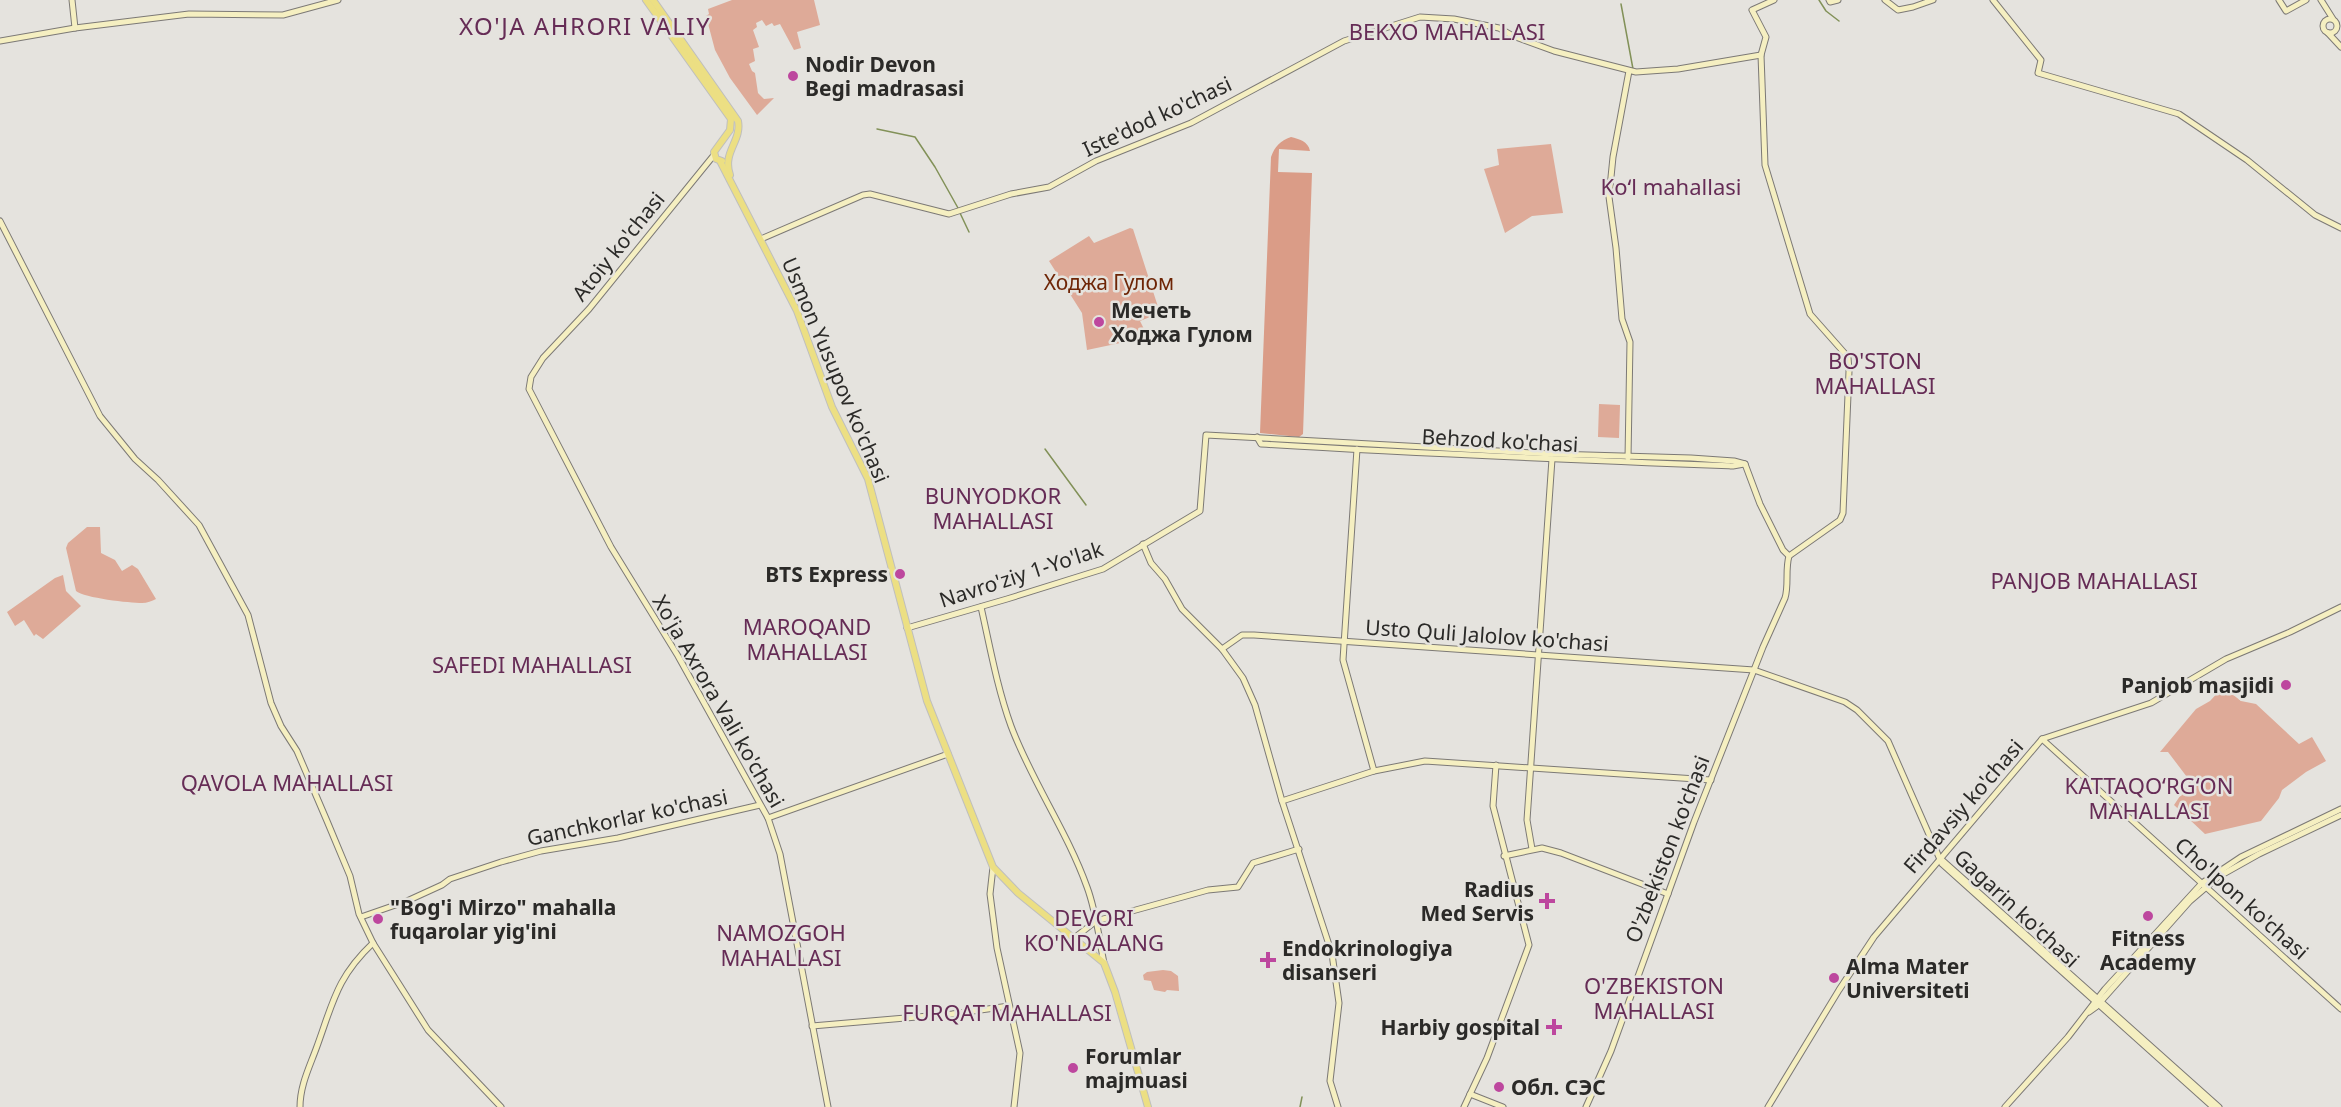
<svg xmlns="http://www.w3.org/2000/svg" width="2341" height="1107" font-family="'Noto Sans',sans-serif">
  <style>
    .green { fill: #deaa98 }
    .forest { fill: #da9c87 }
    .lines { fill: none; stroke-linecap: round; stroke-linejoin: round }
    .stream { stroke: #829158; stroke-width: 1.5 }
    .secondary-casing { stroke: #7c7976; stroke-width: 7 }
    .primary-casing { stroke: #bfbfbe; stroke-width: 8 }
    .secondary { stroke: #f5efc1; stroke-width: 5 }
    .primary { stroke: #ecdf83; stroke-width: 6 }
    .poi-dot { fill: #bd479e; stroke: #e5e3de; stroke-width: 2 }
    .labels { text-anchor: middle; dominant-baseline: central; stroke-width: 5; stroke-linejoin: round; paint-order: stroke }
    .poi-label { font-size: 21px; font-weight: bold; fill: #2b2a28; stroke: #e5e3de; text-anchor: start }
    .street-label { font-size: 21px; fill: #2b2a28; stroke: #e5e3de }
    .park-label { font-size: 21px; fill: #6e2506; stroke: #e5e3de }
    .neighbourhood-label { font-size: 22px; fill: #662c56; stroke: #e5e3de }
    .quarter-label { font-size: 24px; letter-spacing: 1.5px; fill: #662c56; stroke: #e5e3de }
  </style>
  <rect width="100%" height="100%" fill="#e5e3de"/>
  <g class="green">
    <path d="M732 0H814L820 25 797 32 801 48 794 50 780 24 774 26 772 23 766 26 762 20 756 23 757 27 753 30 759 47 753 49 755 61 749 64 752 71 755 73 758 93 764 99 774 98 757 115 730 78 715 50 706 16 709 14 708 9Z"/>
    <path d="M1551 144 1563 213 1532 216 1505 233 1484 169 1499 165 1497 149Z"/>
    <path d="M1130 228 1133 229 1160 313 1140 321 1144 329V338L1087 350 1082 313 1049 261 1089 236 1094 243Z"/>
    <path d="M1599 404 1620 405 1619 438 1598 437Z"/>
    <path d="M87 527H100L101 553 115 560 122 571 132 565 138 569 156 599C152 601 147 603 142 603 130 603 84 598 76 591L66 548 68 543Z"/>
    <path d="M63 575 66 591 81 606 43 639 36 634 34 636 24 620 15 626 7 612 55 578Z"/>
    <path d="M2223 687 2241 701 2256 704 2299 744 2312 737 2326 761 2306 772 2282 790 2279 798 2261 821 2205 834 2174 805 2190 781 2168 752H2160L2196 709 2210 701Z"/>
    <path d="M1163 970 1171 971 1178 976 1179 991 1167 990 1165 992 1154 990 1151 981 1144 980 1143 975 1147 972Z"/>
  </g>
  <path class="forest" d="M1291 137C1299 139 1308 141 1310 151L1279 149 1278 172 1312 173 1303 434 1299 437 1260 433 1271 157C1275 146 1280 141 1291 137Z"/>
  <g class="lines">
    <g class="stream">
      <path d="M1819 0 1826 11 1839 21"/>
      <path d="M1621 4 1633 69 1632 74"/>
      <path d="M877 129 915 137 935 167 958 208"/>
      <path d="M960 213 969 232"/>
      <path d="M1045 449 1086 505"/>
      <path d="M1300 1107 1302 1097"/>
    </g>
    <g class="secondary-casing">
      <g id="secondary">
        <path d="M72 0 75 28"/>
        <path d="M1829 0 1830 2 1838 0"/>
        <path d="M1885 0 1898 10 1913 7 1933 0"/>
        <path d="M1993 0 2041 60 2038 73 2179 114 2247 160 2315 215 2341 228"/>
        <path d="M2279 0 2286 11 2306 0"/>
        <path d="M2321 0 2333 19"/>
        <circle cx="2330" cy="26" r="7"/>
        <path d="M2328 33 2341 47"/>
        <path d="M0 41 75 28 189 14 283 15 338 0"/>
        <path d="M714 155 589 309 543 358 531 377 529 389 611 547 678 656 768 818 780 854 828 1107"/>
        <path d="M0 221 100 416 135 459 158 480 199 525 248 615 271 703 281 726 297 751 327 821 350 876 359 914 373 943 428 1030 501 1107"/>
        <path d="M761 239 863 195 870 194 949 214 1011 194 1049 187 1096 161 1191 123 1344 41 1420 17 1454 19 1499 28 1513 36 1554 51 1636 72 1678 69 1761 55"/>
        <path d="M1257 437 1261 444C1418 454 1576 460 1733 466L1744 464"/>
        <path d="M1357 449 1343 660 1374 771"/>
        <path d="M1628 458 1630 342 1622 319 1616 248 1609 197 1613 157 1629 71"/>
        <path d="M1745 464 1760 504 1783 550 1789 556"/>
        <path d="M1143 544 1151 563 1165 579 1182 609 1222 649 1243 678 1255 705 1282 801 1332 954 1339 1003 1330 1081 1338 1107"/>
        <path d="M981 607C990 647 997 687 1011 726 1032 782 1067 831 1087 887 1096 911 1099 938 1104 963"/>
        <path d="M907 628 1007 599 1103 569 1200 511 1206 435 1553 454 1691 458 1734 461 1745 464"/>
        <path d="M1222 649 1242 635H1254L1754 670 1845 702 1857 710 1888 741 1942 864 2213 1107"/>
        <path d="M2042 739 2341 1009"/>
        <path d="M1282 801 1374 771 1425 761 1711 780"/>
        <path d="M768 818 948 754"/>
        <path d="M1532 849 1527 820 1552 459"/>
        <path d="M1504 856 1542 848 1561 853 1668 894"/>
        <path d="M1941 859 2219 1107"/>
        <path d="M993 867 990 894 997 948 1020 1053 1014 1107"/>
        <path d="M361 917 407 901 442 885 450 879 501 862 541 851 618 838 760 805"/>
        <path d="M1073 939 1096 921 1208 890 1238 887 1253 863 1299 849"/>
        <path d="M2089 1012 2096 1007 2190 901 2218 877 2259 854 2341 815"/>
        <path d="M812 1026 952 1014 1009 1006"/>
        <path d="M1470 1094 1503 1107"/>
        <path d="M300 1107C300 1086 309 1068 316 1049 333 1003 336 978 373 943"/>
        <path d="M1464 1107 1487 1058 1529 945 1493 806 1496 765"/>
        <path d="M1586 1107 1611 1051 1694 822 1763 647 1785 598C1789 585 1785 570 1789 556L1840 520 1843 513 1849 371 1848 357 1810 314 1765 165 1761 55 1766 37 1752 10 1774 0"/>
        <path d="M1768 1107 1839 990 1874 937 2042 739 2151 703 2226 659 2290 632 2341 607"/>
        <path d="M2005 1107 2068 1037 2105 989 2202 883 2241 857 2341 809"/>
      </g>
    </g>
    <g class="primary-casing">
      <g id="primary">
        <path d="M646 0 731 119 730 130 714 152 716 159 722 161"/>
        <path d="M653 0 738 121C742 141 722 152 730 175"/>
        <path d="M720 161 797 311 832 407 868 479 927 701 993 867 1018 893 1104 963 1115 992 1148 1107"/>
      </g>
    </g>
    <use href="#secondary" class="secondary"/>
    <use href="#primary" class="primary"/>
  </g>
  <g class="poi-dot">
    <circle cx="793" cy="76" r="6"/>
    <circle cx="1099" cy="322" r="6"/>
    <circle cx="900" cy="574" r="6"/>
    <circle cx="2286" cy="685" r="6"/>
    <path d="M1544 892h6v6h6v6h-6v6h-6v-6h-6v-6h6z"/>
    <circle cx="2148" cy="916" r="6"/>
    <circle cx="378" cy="919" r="6"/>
    <path d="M1265 951h6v6h6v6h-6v6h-6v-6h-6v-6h6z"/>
    <circle cx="1834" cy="978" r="6"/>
    <path d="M1551 1018h6v6h6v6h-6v6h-6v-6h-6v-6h6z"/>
    <circle cx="1073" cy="1068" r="6"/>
    <circle cx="1499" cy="1087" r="6"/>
  </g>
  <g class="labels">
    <g class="poi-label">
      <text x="805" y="64">Nodir Devon<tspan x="805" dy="24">Begi madrasasi</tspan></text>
      <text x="1111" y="310">Мечеть<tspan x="1111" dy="24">Ходжа Гулом</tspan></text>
      <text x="888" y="574" text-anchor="end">BTS Express</text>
      <text x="2274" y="685" text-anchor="end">Panjob masjidi</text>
      <text x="1534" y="889" text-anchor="end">Radius<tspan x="1534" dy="24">Med Servis</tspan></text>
      <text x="390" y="907">"Bog'i Mirzo" mahalla<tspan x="390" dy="24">fuqarolar yig'ini</tspan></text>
      <text x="2148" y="938" text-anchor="middle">Fitness<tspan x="2148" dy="24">Academy</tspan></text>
      <text x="1282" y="948">Endokrinologiya<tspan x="1282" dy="24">disanseri</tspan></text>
      <text x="1846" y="966">Alma Mater<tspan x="1846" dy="24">Universiteti</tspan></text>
      <text x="1540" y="1027" text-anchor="end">Harbiy gospital</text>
      <text x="1085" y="1056">Forumlar<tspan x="1085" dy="24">majmuasi</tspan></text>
      <text x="1511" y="1087">Обл. СЭС</text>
    </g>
    <g class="street-label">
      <text transform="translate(1157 116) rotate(-25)">Iste'dod ko'chasi</text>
      <text transform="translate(618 246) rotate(-51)">Atoiy ko'chasi</text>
      <text transform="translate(836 370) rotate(67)">Usmon Yusupov ko'chasi</text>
      <text transform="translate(1500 440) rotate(3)">Behzod ko'chasi</text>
      <text transform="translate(1021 574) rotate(-18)">Navro'ziy 1-Yo'lak</text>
      <text transform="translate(1487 635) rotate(4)">Usto Quli Jalolov ko'chasi</text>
      <text transform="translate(719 701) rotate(60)">Xo'ja Axrora Vali ko'chasi</text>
      <text transform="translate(1963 806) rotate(-49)">Firdavsiy ko'chasi</text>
      <text transform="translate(627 817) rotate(-12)">Ganchkorlar ko'chasi</text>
      <text transform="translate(1667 849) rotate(-69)">O'zbekiston ko'chasi</text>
      <text transform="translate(2242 898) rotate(42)">Cho'lpon ko'chasi</text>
      <text transform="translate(2017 908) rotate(43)">Gagarin ko'chasi</text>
    </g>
    <g class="park-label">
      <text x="1109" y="282">Ходжа Гулом</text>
    </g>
    <g class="neighbourhood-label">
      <text x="1447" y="31">BEKXO MAHALLASI</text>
      <text x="1671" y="186">Koʻl mahallasi</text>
      <text x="1875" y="360">BO'STON<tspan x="1875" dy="25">MAHALLASI</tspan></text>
      <text x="993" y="495">BUNYODKOR<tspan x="993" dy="25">MAHALLASI</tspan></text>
      <text x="2094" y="580">PANJOB MAHALLASI</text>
      <text x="807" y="626">MAROQAND<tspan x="807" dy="25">MAHALLASI</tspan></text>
      <text x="532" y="664">SAFEDI MAHALLASI</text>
      <text x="287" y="782">QAVOLA MAHALLASI</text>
      <text x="2149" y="785">KATTAQO‘RG‘ON<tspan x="2149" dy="25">MAHALLASI</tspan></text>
      <text x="1094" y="917">DEVORI<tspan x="1094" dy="25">KO'NDALANG</tspan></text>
      <text x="781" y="932">NAMOZGOH<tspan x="781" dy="25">MAHALLASI</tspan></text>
      <text x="1654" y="985">O'ZBEKISTON<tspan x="1654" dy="25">MAHALLASI</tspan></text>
      <text x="1007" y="1012">FURQAT MAHALLASI</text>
    </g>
    <g class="quarter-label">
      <text x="585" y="25">XO'JA AHRORI VALIY</text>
    </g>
  </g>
</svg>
